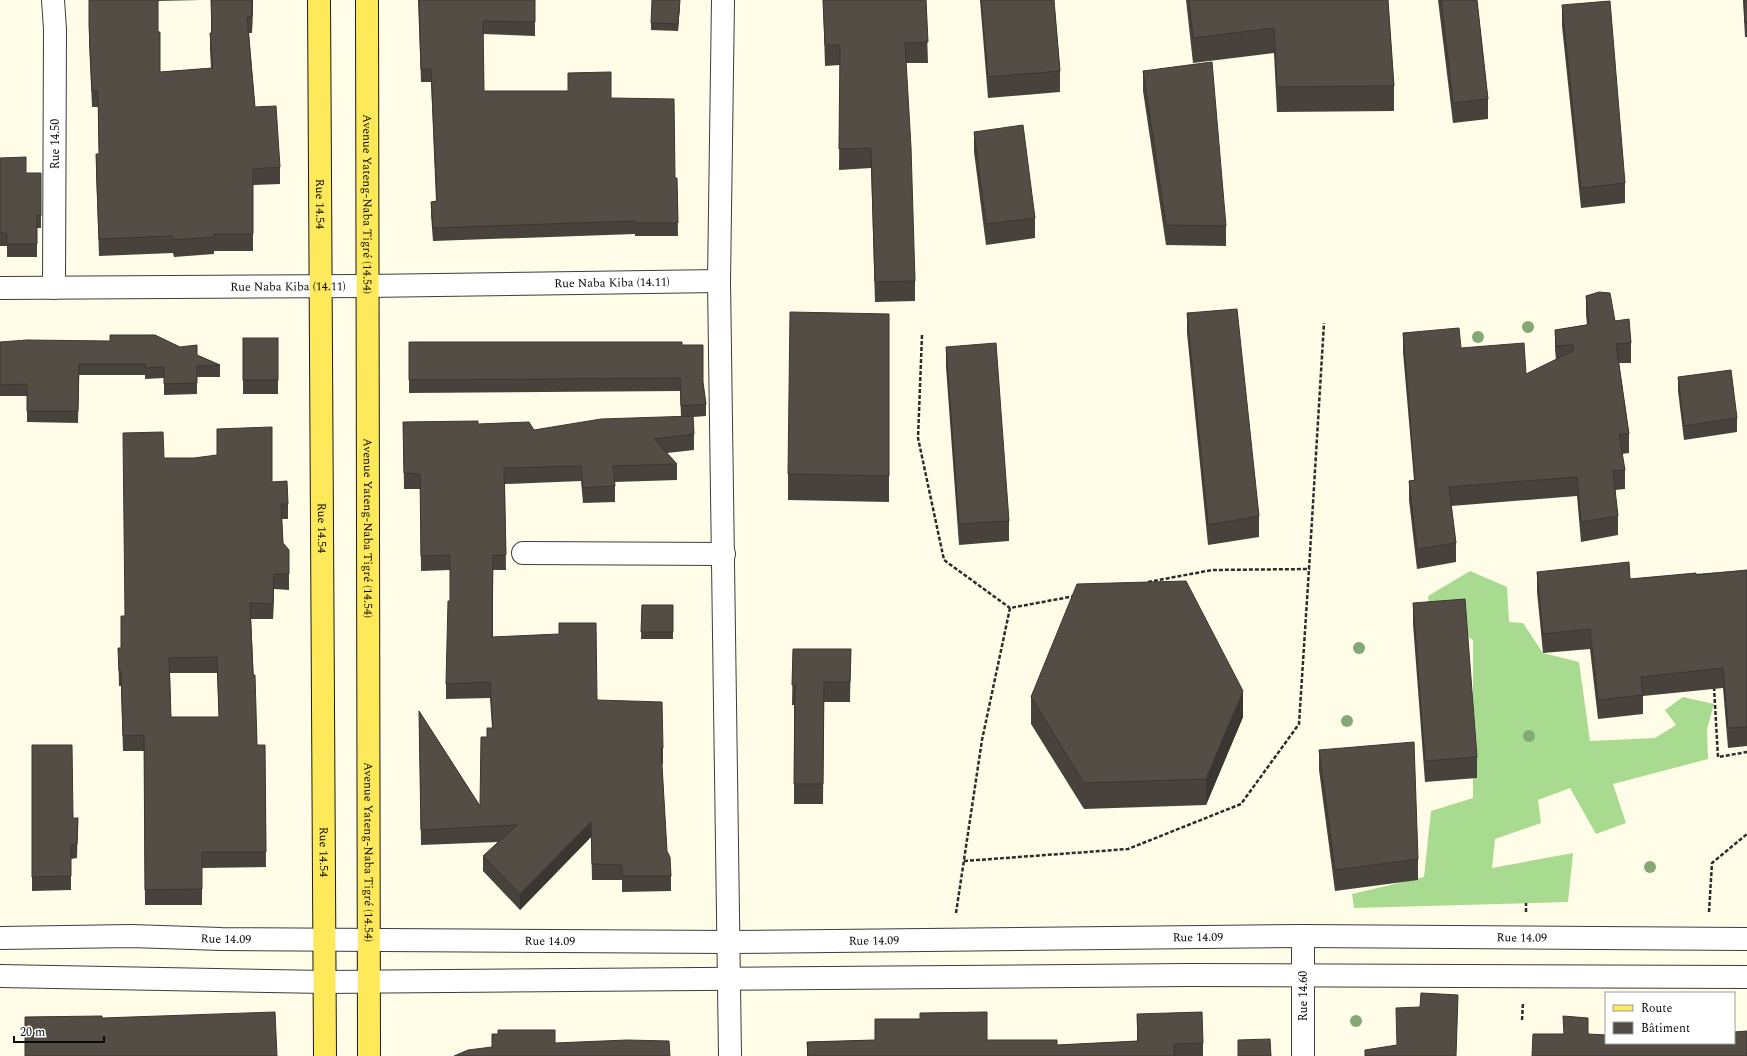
<svg xmlns="http://www.w3.org/2000/svg" width="1747" height="1056" font-family="Spectral,serif">
  <style>
    .forest { fill: #a8db8f }
    .lines { fill: none; stroke-linecap: round; stroke-linejoin: round }
    .minor-casing { stroke: #3d3d3d; stroke-width: 24 }
    .major-casing { stroke: #1b1b1b; stroke-width: 24 }
    .path { stroke: #2c2c2c; stroke-width: 2.5; stroke-dasharray: 4 2; stroke-linecap: butt }
    .minor { stroke: #fff; stroke-width: 22 }
    .major { stroke: #fde959; stroke-width: 22 }
    .tree { fill: #84a876 }
    .wall { fill: #47423c; fill-rule: evenodd }
    .shaded-wall { fill: #3a3631 }
    .building { fill: #534d46; stroke: #3a3631; fill-rule: evenodd }
    .labels { text-anchor: middle; dominant-baseline: central; stroke-width: 4; stroke-linejoin: round; paint-order: stroke }
    .street-label { font-size: 12px; fill: #0a0a0a; stroke: #fff }
  </style>
  <rect width="100%" height="100%" fill="#fffde7"/>
  <path class="forest" d="M1470 571 1507 587 1509 622 1523 623 1543 653 1579 662 1590 741 1655 738 1676 725 1665 710 1683 697 1714 704 1707 729 1708 759 1613 784 1626 823 1596 834 1570 788 1538 800 1541 823 1495 839 1492 868 1573 853 1568 902 1354 908 1352 894 1424 877 1431 811 1473 798V640L1430 612 1428 596Z"/>
  <g class="lines">
    <g class="minor-casing">
      <g id="minor">
        <path d="M53 0 55 29 54 288"/>
        <path d="M723 0 719 281 730 1056"/>
        <path id="s1" d="M0 288 367 286 719 281"/>
        <path d="M523 553 724 554"/>
        <path d="M1303 936V1056"/>
        <path id="s2" d="M0 938 131 936 221 939 730 942 1303 936 1747 939"/>
        <path d="M0 976 325 982 1189 975 1747 977"/>
      </g>
    </g>
    <g class="major-casing">
      <g id="major">
        <path id="s3" d="M319 0 325 1056"/>
        <path id="s4" d="M367 0 369 1056"/>
      </g>
    </g>
    <g class="path">
      <path d="M922 335 918 438 944 560 1010 608"/>
      <path d="M1148 582 1212 570 1309 569 1324 323"/>
      <path d="M1714 687 1718 757 1747 752"/>
      <path d="M964 861 1128 849 1241 804 1299 724 1309 569"/>
      <path d="M1526 912V903"/>
      <path d="M1709 912 1712 863 1747 834"/>
      <path d="M956 913 982 740 1010 608 1075 596"/>
      <path d="M1522 1020 1523 1003"/>
    </g>
    <use href="#minor" class="minor"/>
    <use href="#major" class="major"/>
  </g>
  <g class="tree">
    <circle cx="1528" cy="327" r="6"/>
    <circle cx="1478" cy="337" r="6"/>
    <circle cx="1359" cy="648" r="6"/>
    <circle cx="1347" cy="721" r="6"/>
    <circle cx="1529" cy="736" r="6"/>
    <circle cx="1650" cy="867" r="6"/>
    <circle cx="1356" cy="1021" r="6"/>
  </g>
  <g class="wall">
    <path d="M89 0H201L158 1V32L160 72 211 68 210 50V33H211V0H253L252 33H249L255 107 280 167V184L253 185V251H214V254L174 257 173 253 99 256 96 171V154H99L98 107H92L89 42Z"/>
    <path d="M418 0H535V36L483 34 484 91 611 98 675 178H677L678 236H635V234L433 241 431 215V202L436 201 431 82H421Z"/>
    <path d="M823 0H926L928 63H906L915 281V301L875 302 871 168 839 170 840 65 825 66Z"/>
    <path d="M980 0H1054L1060 71V92L988 98Z"/>
    <path d="M1186 0H1388L1394 86V111L1277 112 1274 53 1193 63Z"/>
    <path d="M1438 0H1477L1488 99V119L1453 123Z"/>
    <path d="M1743 0H1747V37H1745Z"/>
    <path d="M680 3 678 31 651 30V23Z"/>
    <path d="M1562 5 1625 183V203L1581 208 1562 26Z"/>
    <path d="M1143 71 1226 226V246L1166 245 1143 91Z"/>
    <path d="M974 132 1035 218V238L986 245 974 152Z"/>
    <path d="M0 158 26 173H41V228H37V257H7V246H0Z"/>
    <path d="M1586 296 1615 321 1631 343V363H1619L1629 434V453L1622 454 1625 470V489L1615 490 1618 516V535L1581 542 1577 496 1451 506 1456 543V562L1417 569 1409 500V481L1414 480 1403 352V333L1461 348 1526 374 1556 360 1555 349V330L1586 325 1587 324 1586 315Z"/>
    <path d="M1187 313 1259 516V537L1208 545 1187 333Z"/>
    <path d="M889 314V502L788 500V474Z"/>
    <rect x="243" y="338" width="35" height="56"/>
    <path d="M0 342 197 355 220 365V377H197V394L164 395V378L145 379V375H79L78 423 27 422V396H0Z"/>
    <path d="M409 342 682 345 703 382 706 404V416L693 417 694 434V450L667 453 677 464V480L615 482V502L583 503 581 481 505 484 506 570H493V637L597 700 663 748V764H662L667 851 671 876V891L622 892V880H592L591 837 520 910 483 871V856L498 842 421 845 419 711 480 806 487 737 492 728 490 698 446 699V684L450 601V570L421 571 420 489H404L403 422 478 424 534 430 681 417 680 391 409 393Z"/>
    <path d="M946 347 1009 521V541L959 545 946 367Z"/>
    <path d="M1678 377 1737 418V432L1684 440 1678 391Z"/>
    <path d="M164 458 272 482 288 504V519H282L283 543 289 550V590L274 589 273 619H251L257 745H265L266 867 202 868V905H145L144 751H123L121 686H119L118 648H121L125 616ZM170 673H217L219 717H171Z"/>
    <path d="M1747 570V746L1728 748 1723 688 1643 696V714L1598 719 1590 649 1543 653 1537 592V572L1630 579Z"/>
    <path d="M1413 603 1477 757V778L1425 782 1413 624Z"/>
    <path d="M642 605H673V639H641Z"/>
    <path d="M793 649H851L850 702H824L823 804H794V705H792Z"/>
    <path d="M1031 697 1243 717 1206 805 1084 809 1031 724Z"/>
    <path d="M32 745 73 818H78L77 858 71 859V890L32 891Z"/>
    <path d="M1319 750 1418 859V880L1335 891 1319 770Z"/>
    <path d="M1137 1014 1203 1043V1056H807V1042L875 1040 920 1019 987 1040 1057 1045 1137 1041Z"/>
  </g>
  <g class="shaded-wall">
    <path d="M252 0H253L252 33Z"/>
    <path d="M680 0V3L678 31V24Z"/>
    <path d="M274 574V589L273 619V604Z"/>
    <path d="M1243 691V717L1206 805V779Z"/>
    <path d="M591 822V837L520 910V894Z"/>
  </g>
  <g class="building">
    <path d="M89 0H158V32H160V72L213 68 210 33H212L211 0H252V16L247 17 255 107 276 106 280 167 253 169V234H214V237L174 240 173 236 99 239 96 154H99L98 91H92L89 25Z"/>
    <path d="M419 0H535V22L483 21 484 91H568V73L611 72V98L674 99 675 178H677L678 223H635V221L433 228 431 202 437 201 431 69H421Z"/>
    <path d="M652 0H680L678 24 651 23Z"/>
    <path d="M823 0H926L928 42 905 43 911 147 915 281 875 282 871 148 839 149 840 45H825Z"/>
    <path d="M981 0H1054L1060 71 988 77Z"/>
    <path d="M1189 0H1388L1394 86 1277 87 1274 28 1193 38Z"/>
    <path d="M1441 0H1477L1488 99 1453 103Z"/>
    <path d="M1744 0H1747V23H1745Z"/>
    <path d="M1610 1 1625 183 1581 188 1562 5Z"/>
    <path d="M1212 62 1226 226 1166 225 1143 71Z"/>
    <path d="M1023 125 1035 218 986 224 974 132Z"/>
    <path d="M26 157V173H41V216L37 215V244H7V233H0V158Z"/>
    <path d="M1599 292 1610 293 1615 321 1629 319 1631 343 1616 344 1629 434H1619L1625 470 1613 471 1618 516 1581 522 1577 477 1449 487 1456 543 1417 549 1409 481 1415 480 1403 333 1459 328 1461 348 1524 343 1526 374 1573 351V345L1556 346 1555 330 1586 325 1589 323 1586 296Z"/>
    <path d="M1237 309 1259 516 1208 525 1187 313Z"/>
    <path d="M790 312 889 314V476L788 474Z"/>
    <path d="M110 335H155L180 347 197 345V355L220 365 197 366V383L164 384V367L145 368V364H79L78 411H27V384L0 385V342L27 340 110 341Z"/>
    <rect x="243" y="338" width="35" height="42"/>
    <path d="M409 342H682V345H703V382L706 404 681 406 680 378 409 380Z"/>
    <path d="M996 343 1009 521 959 524 946 347Z"/>
    <path d="M1731 370 1737 418 1684 426 1678 377Z"/>
    <path d="M693 416 694 434 654 439 677 464 613 466 615 486 583 488 581 466 504 468 506 555H493L492 637 559 634V623H596L597 700 662 702 663 748H661L667 851 670 857 671 876H622V865L592 864 591 822 520 894 483 856 517 825 421 830 419 711 480 806 481 737H487V728H493L490 682 446 684 448 601H450V555L421 556 420 474 404 473 403 422 478 421V424L529 422 534 430 601 419Z"/>
    <path d="M272 427V482L287 481 288 504H281L283 543 289 550V574H274L273 604 250 603 253 675H255L257 745H265L266 852H202V889L145 890 144 735 123 736 121 671H119L118 648H121V616H125L123 433 163 432 164 458H194L217 455V429ZM217 657 219 717H171L169 658Z"/>
    <path d="M1629 562 1630 579 1696 573V575L1747 570V727L1728 728 1723 668 1641 677 1643 695 1598 700 1590 629 1543 634 1537 572Z"/>
    <path d="M1186 581 1243 691 1206 779 1084 783 1031 697 1077 584Z"/>
    <path d="M1465 599 1477 757 1425 761 1413 603Z"/>
    <path d="M642 605H673V632H641Z"/>
    <path d="M793 649H851L850 682H824L823 784H794L795 685H792Z"/>
    <path d="M1414 742 1418 859 1335 870 1319 750Z"/>
    <path d="M32 745H72L73 818H78L77 844 71 845V876L32 877Z"/>
    <path d="M1421 993 1458 995 1456 1056H1365V1050L1397 1045 1396 1008 1420 1007Z"/>
    <path d="M275 1012 277 1056H25V1017L102 1016V1018Z"/>
    <path d="M987 1012V1040H1057V1045L1138 1041 1137 1014 1202 1012 1203 1043 1174 1044V1056H808L807 1042 875 1040V1019H920V1013Z"/>
    <path d="M1563 1016 1588 1018V1034L1606 1035V1043H1734V1032L1747 1031V1056H1532L1533 1034H1564Z"/>
    <path d="M498 1030H555V1043L627 1040 669 1041 670 1056H454L468 1050 492 1047V1034H498Z"/>
    <path d="M1270 1039 1271 1056H1238V1040Z"/>
  </g>
  <g class="labels">
    <g class="street-label">
      <text transform="translate(55 144) rotate(-90)">Rue 14.50</text>
      <text stroke="none"><textPath href="#s3" startOffset="204">Rue 14.54</textPath></text>
      <text stroke="none"><textPath href="#s4" startOffset="204">Avenue Yateng-Naba Tigré (14.54)</textPath></text>
      <text stroke="none"><textPath href="#s1" startOffset="612">Rue Naba Kiba (14.11)</textPath></text>
      <text stroke="none"><textPath href="#s1" startOffset="288">Rue Naba Kiba (14.11)</textPath></text>
      <text stroke="none"><textPath href="#s3" startOffset="528">Rue 14.54</textPath></text>
      <text stroke="none"><textPath href="#s4" startOffset="528">Avenue Yateng-Naba Tigré (14.54)</textPath></text>
      <text stroke="none"><textPath href="#s3" startOffset="852">Rue 14.54</textPath></text>
      <text stroke="none"><textPath href="#s4" startOffset="852">Avenue Yateng-Naba Tigré (14.54)</textPath></text>
      <text stroke="none"><textPath href="#s2" startOffset="1522">Rue 14.09</textPath></text>
      <text stroke="none"><textPath href="#s2" startOffset="1198">Rue 14.09</textPath></text>
      <text stroke="none"><textPath href="#s2" startOffset="226">Rue 14.09</textPath></text>
      <text stroke="none"><textPath href="#s2" startOffset="550">Rue 14.09</textPath></text>
      <text stroke="none"><textPath href="#s2" startOffset="874">Rue 14.09</textPath></text>
      <text transform="translate(1303 996) rotate(-90)">Rue 14.60</text>
    </g>
  </g>
  <rect x="1605" y="992" width="130" height="52" fill="#ffffff" stroke="#9d9d9d"/>
  <rect x="1613" y="1005" width="20" height="6" fill="#fde959" stroke="#9d9d9d"/>
  <text x="1641" y="1012" font-size="12" fill="#0a0a0a">Route</text>
  <rect x="1613" y="1022" width="20" height="12" fill="#534d46" stroke="#9d9d9d"/>
  <text x="1641" y="1032" font-size="12" fill="#0a0a0a">Bâtiment</text>
  <path d="M14 1036v6h90v-6" fill="none" stroke="#0a0a0a" stroke-width="2"/>
  <text x="20" y="1036" font-size="12" fill="#0a0a0a" stroke="#ffffff" stroke-width="3" paint-order="stroke">20 m</text>
</svg>
